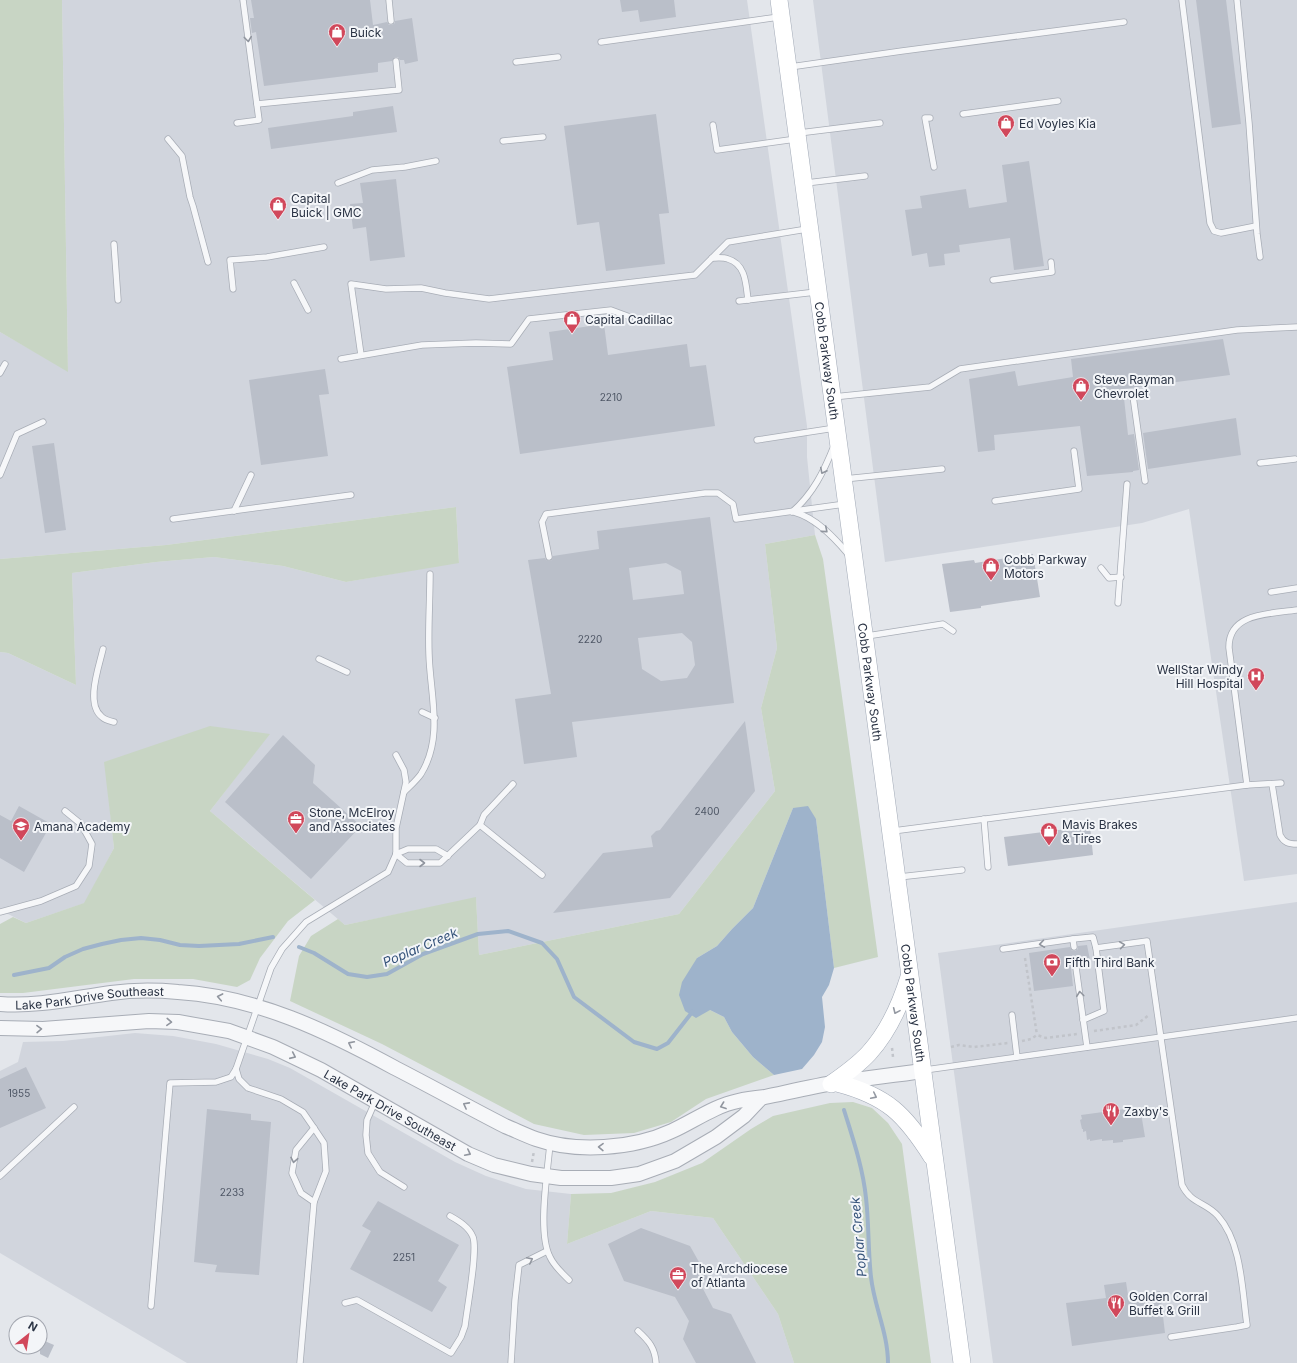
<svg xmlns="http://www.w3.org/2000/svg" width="1297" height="1363" font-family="Inter,sans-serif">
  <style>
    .built { fill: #d1d5dd }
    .green { fill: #c8d5c4 }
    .water { fill: #9eb3cb }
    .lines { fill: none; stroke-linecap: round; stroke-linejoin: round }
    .stream { stroke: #9eb3cb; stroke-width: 4 }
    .building { fill: #babfc9; fill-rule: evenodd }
    .service-casing { stroke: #a8adb6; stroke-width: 7 }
    .tertiary-casing { stroke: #a8adb6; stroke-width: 16 }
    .primary-casing { stroke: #a2aab7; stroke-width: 18 }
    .path { stroke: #c1c4ca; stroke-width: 2.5; stroke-dasharray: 3 3; stroke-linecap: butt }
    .service { stroke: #f6f7f9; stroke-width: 5.5 }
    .tertiary { stroke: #f6f7f9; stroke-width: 14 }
    .primary { stroke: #fff; stroke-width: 17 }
    .oneway { stroke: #90959e }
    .oneway2 { stroke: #9499a2 }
    .labels { text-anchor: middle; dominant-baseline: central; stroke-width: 4; stroke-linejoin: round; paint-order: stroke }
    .number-label { font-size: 10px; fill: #4e5665 }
    .poi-label { font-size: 12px; fill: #2a3344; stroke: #f3f5f8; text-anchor: start }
    .street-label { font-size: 12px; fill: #2a3344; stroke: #f3f5f8 }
    .water-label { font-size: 13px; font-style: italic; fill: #345279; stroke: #f3f5f8 }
  </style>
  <rect width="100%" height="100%" fill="#e3e6eb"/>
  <g class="built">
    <path d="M62 0H747L807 426V457L815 535 765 544 777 648 761 708 775 791 679 914 479 955 476 898 345 925 210 811 269 734 105 762 114 848 85 903 26 923 0 910V652L8 653 76 685 72 573 156 562 214 557 283 566 346 582 459 562 456 507 166 545 0 559V332L68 371Z"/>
    <path d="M813 0H1297V874L1244 881 1189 509 1142 523 885 562Z"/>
    <path d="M1297 902V1363H993L938 953Z"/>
    <path d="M135 1033 173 1036 216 1044 268 1059 290 1068 455 1162 486 1176 526 1189 571 1194 567 1244 651 1211 713 1218 778 1314 794 1363H187L0 1253V1071L18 1062 23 1042 63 1041Z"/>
  </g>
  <g class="green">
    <path d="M0 0H62L68 372 0 332Z"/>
    <path d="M456 507 459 563 346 582 283 566 214 557 156 562 72 573 76 685 8 653 0 652V559L166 545Z"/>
    <path d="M815 535 823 559 878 957 834 968 816 819 793 808 753 908 732 929 717 946 697 958 710 1010 724 1017 732 1032 753 1057 774 1075 706 1099 671 1122 634 1133 584 1135 534 1124 382 1044 290 1001 299 956 311 936 338 919 345 925 476 897 479 955 679 914 775 791 761 708 777 648 765 544Z"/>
    <path d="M210 726 270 734 210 811 315 900 288 921 260 958 250 980 237 987 193 979H134L23 993H0V924L13 917 26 923 84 903 114 848 104 762Z"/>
    <path d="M853 1102 872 1108 888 1123 902 1144 931 1363H794L778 1314 713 1218 651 1211 567 1244 571 1194 611 1193 655 1182 702 1163 751 1129 773 1116 830 1103Z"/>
  </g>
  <path class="water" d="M808 806 816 819 834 968 829 985 822 997 825 1027 822 1042 814 1055 802 1069 774 1075 753 1057 732 1032 724 1017 710 1010 696 1018 685 1011 679 995 682 982 697 958 717 946 732 929 753 908 793 808Z"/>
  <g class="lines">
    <g class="stream">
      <path d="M299 947 314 953 348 974 367 977 387 974 423 954 478 934 508 931 542 943 557 959 574 997 634 1042 657 1049 668 1043 693 1011"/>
      <path d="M14 975 49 968 65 957 83 949 102 944 121 940 141 938 160 940 180 945 199 946 239 944 273 937"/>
      <path d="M844 1110C853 1139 863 1168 866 1198 869 1224 868 1251 871 1277 874 1306 888 1333 888 1363"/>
    </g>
  </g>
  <g class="building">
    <path d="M251 0H370L373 25 387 22 389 25H392L395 23V21L412 18 418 61 405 64 404 60H400L398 57H395L392 61 378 63V72L264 86 256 32 252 33 250 18H254Z"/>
    <path d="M620 0H674L676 17 640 22 638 10 622 12Z"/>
    <path d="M1196 0H1226L1241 124 1212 128Z"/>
    <path d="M393 106 397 132 271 149 268 128 353 116V112Z"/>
    <path d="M656 114 669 213 659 214 665 264 606 271 599 222 577 225 564 126Z"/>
    <path d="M1029 161 1044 266 1014 270 1010 238 959 245 960 252 944 254 945 265 929 267 927 253 912 256 905 210 922 208 920 196 966 189 969 208 1007 202 1002 165Z"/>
    <path d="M396 179 405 257 370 261 366 227 353 229 350 204 363 203 360 183Z"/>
    <path d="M604 324 608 355 687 344 690 367 706 365 715 426 520 454 507 367 553 360 549 332Z"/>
    <path d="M1223 339 1230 375 1123 389 1128 435 1134 434 1139 470 1133 471V472L1087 476 1080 426 994 435 995 450 978 452 969 379 1015 371 1018 386 1073 377 1071 359Z"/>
    <path d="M325 369 329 394 319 395 328 456 261 465 249 380Z"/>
    <path d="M1236 418 1241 455 1148 469 1143 433Z"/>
    <path d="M54 443 66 530 45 533 32 446Z"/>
    <path d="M710 517 734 703 572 722 577 757 524 764 515 699 551 694 528 560 545 558 546 560 549 561 552 560 553 556 599 549 597 531ZM666 563 681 571 684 594 633 600 629 568ZM682 633 692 642 695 665 687 678 661 681 642 669 638 638Z"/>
    <path d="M1033 554 1040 597 981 606V608L950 612 942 564 974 560 975 563Z"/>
    <path d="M745 721 755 791 670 898 553 913 603 853 653 847 651 836 656 831 660 830Z"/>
    <path d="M283 735 315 765 313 783 361 826 311 879 225 802Z"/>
    <path d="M19 806 51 824 24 872 0 858V815L11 821Z"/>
    <path d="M1090 826 1093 855 1008 866 1004 837Z"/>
    <path d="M1087 945 1091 965 1080 967 1077 964 1073 965 1071 968 1073 986 1034 991 1029 953 1070 947 1072 951H1075L1078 949V946Z"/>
    <path d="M26 1067 46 1108 0 1128V1079Z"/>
    <path d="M1140 1107 1145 1137 1123 1140V1142L1113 1143V1140L1102 1141V1139L1090 1141V1139L1087 1140 1086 1131 1083 1132V1129H1082L1080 1120 1082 1119 1081 1115Z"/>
    <path d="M207 1109 251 1114V1120L271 1122 259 1275 215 1272 217 1265 194 1262Z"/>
    <path d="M378 1201 459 1245 438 1281 447 1287 432 1312 350 1269 371 1231 362 1226Z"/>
    <path d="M641 1228 690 1246 708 1278 700 1283 713 1308 731 1314 756 1363H696L683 1339 689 1321 675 1297 624 1281 608 1244Z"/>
    <path d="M1126 1282 1128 1295 1160 1291 1165 1333 1072 1346 1066 1303 1106 1298 1104 1285Z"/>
    <path d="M40 1339 54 1345 48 1358 40 1354Z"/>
  </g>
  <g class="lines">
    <g class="service-casing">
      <g id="service">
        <path d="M389 0 391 21"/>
        <path d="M1182 0 1210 223 1214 231 1221 233 1256 226"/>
        <path d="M1237 0 1249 123 1257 234 1260 257"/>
        <path d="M601 42 779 17"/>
        <path d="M516 62 558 57"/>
        <path d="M790 67 902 51 1124 22"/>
        <path d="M257 104 399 90 396 61"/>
        <path d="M963 114 1058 101"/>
        <path d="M930 118H925L934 167"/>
        <path d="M237 123 259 120 243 0"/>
        <path d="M713 125 717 150 796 139"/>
        <path d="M799 133 880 123"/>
        <path d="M168 139 182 156 190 197 193 206 208 262"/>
        <path d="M503 141 543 137"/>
        <path d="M338 183 372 170 405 167 436 161"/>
        <path d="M806 183 865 176"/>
        <path d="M114 244 118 300"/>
        <path d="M712 258C716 258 723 257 728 259 746 264 746 285 748 300"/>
        <path d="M993 280 1052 272 1051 262"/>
        <path d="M294 283 308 310"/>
        <path d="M233 289 230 260 267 257 324 247"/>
        <path d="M739 301 816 292"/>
        <path d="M361 355 351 284 386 289 421 288 445 293 489 299 695 275 728 242 807 229"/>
        <path d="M341 359 422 345 476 343 511 344 529 319 611 310 630 317"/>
        <path d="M0 373 5 364"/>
        <path d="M1133 396 1145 481"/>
        <path d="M833 397 930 387 960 369 1237 330 1297 327"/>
        <path d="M757 440 835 428"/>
        <path d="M1260 463 1295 459"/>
        <path d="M0 475 17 434 43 422"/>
        <path d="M844 479 942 469"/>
        <path d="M995 501 1079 489 1074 451"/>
        <path d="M234 511 251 475"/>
        <path d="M792 512C813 494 824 471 834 446"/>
        <path d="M794 512C816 518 834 537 848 554"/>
        <path d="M173 519 351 495"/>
        <path d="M549 557 542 522 546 514 705 493H718L733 504 736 519 845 504"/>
        <path d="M1101 568 1109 578 1121 577"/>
        <path d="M1271 592 1297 588"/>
        <path d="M1118 603 1127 484"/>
        <path d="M867 636 943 624 953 631"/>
        <path d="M103 649C99 667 85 704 102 717 105 720 110 721 114 722"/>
        <path d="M319 659 347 672"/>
        <path d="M422 712 435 718"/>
        <path d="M1272 784 1280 835C1284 843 1289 844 1297 844"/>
        <path d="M1247 785 1229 648C1228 612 1271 614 1297 610"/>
        <path d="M404 792C410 786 417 780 421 774 444 737 430 694 429 654 428 627 430 600 430 574"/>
        <path d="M984 819 988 867"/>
        <path d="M480 825 542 875"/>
        <path d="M893 831 1247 785 1281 783"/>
        <path d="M396 854 407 863H440L480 825 484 815 513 784"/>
        <path d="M396 854 408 849H436L448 856"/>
        <path d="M899 877 962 870"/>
        <path d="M0 912 41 901 76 886 89 866 92 844 81 824 65 811"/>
        <path d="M1073 939 1093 937 1096 948 1104 1011 1083 1020"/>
        <path d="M1096 948 1147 941 1182 1185C1191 1204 1206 1202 1218 1216 1242 1243 1242 1290 1247 1325L1237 1327 1171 1337"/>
        <path d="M1003 949 1073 939 1074 947"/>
        <path d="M1076 968 1087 1047"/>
        <path d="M1012 1015 1017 1057"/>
        <path d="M236 1069 239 1079 248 1088 281 1099 303 1112 314 1128 324 1143 326 1171 314 1202 300 1363"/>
        <path d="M925 1070 1297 1018"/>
        <path d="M375 1102 367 1120 366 1135 368 1153 380 1172 404 1187"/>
        <path d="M550 1143C548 1171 537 1232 550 1257 554 1266 562 1273 569 1280"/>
        <path d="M0 1176 74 1107"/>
        <path d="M314 1202 301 1193 292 1173 296 1150 314 1128"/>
        <path d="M345 1303 357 1300 451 1353 461 1337 465 1326C467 1308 478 1251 473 1237 469 1227 459 1221 450 1216"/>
        <path d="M151 1306 170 1083 216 1082 231 1077 236 1069 271 968 282 949 306 922 388 872 396 854V828L406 782 404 770 396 755"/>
        <path d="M638 1331C649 1341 655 1348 656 1363"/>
        <path d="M511 1363 515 1300 519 1265 547 1251"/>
      </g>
    </g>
    <g class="tertiary-casing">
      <g id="tertiary">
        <path id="s1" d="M0 1004C37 1007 74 998 111 993 132 990 156 990 178 992 257 997 327 1031 395 1068 432 1087 468 1107 505 1126 515 1130 525 1135 536 1139 576 1153 633 1149 672 1131 694 1121 714 1106 738 1101 747 1099 756 1098 765 1097 789 1092 814 1086 839 1082 867 1078 895 1075 923 1071"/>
        <path id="s2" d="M0 1028 43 1029 149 1021 178 1022 229 1031 273 1047 321 1070 468 1154 494 1165 531 1174 561 1178H611L639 1174 675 1161 716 1137 744 1116 761 1098"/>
      </g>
    </g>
    <g class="primary-casing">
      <g id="primary">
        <path id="s3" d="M779 0 962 1363"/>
        <path d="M837 1083C887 1096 905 1114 932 1157"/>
        <path d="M831 1084C844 1075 858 1065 869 1053 888 1032 901 1003 909 977"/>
      </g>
    </g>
    <g class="path">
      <path d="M1025 958 1037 1035"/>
      <path d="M1094 1031 1136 1025 1149 1015"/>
      <path d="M1022 1041 1031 1039 1037 1035 1046 1038 1077 1034"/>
      <path d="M951 1047 959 1045 974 1047 1008 1043"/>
      <path d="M892 1048 893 1057"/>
      <path d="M532 1162 534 1151"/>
    </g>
    <use href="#service" class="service"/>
    <use href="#tertiary" class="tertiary"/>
    <use href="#primary" class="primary"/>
  </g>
  <defs><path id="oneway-chevron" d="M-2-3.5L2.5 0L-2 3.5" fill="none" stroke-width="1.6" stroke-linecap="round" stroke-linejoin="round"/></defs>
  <g class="oneway">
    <use href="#oneway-chevron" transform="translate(248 39) rotate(83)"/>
    <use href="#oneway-chevron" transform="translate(823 471) rotate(117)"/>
    <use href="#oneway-chevron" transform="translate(825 530) rotate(40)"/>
    <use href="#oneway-chevron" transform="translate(422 863)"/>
    <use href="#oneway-chevron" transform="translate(1042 944) rotate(172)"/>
    <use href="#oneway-chevron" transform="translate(1122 945) rotate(-8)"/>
    <use href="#oneway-chevron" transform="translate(1080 994) rotate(-97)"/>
    <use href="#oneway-chevron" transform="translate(220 997) rotate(-169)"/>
    <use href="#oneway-chevron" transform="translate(169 1022) rotate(3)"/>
    <use href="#oneway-chevron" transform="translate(39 1029) rotate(-1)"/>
    <use href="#oneway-chevron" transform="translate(351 1044) rotate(-153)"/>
    <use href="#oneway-chevron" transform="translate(293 1056) rotate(24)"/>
    <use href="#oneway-chevron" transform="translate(466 1105) rotate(-152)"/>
    <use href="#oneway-chevron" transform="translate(723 1106) rotate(160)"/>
    <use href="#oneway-chevron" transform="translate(601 1147) rotate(-179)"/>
    <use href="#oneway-chevron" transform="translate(468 1153) rotate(27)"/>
    <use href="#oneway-chevron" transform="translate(294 1160) rotate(101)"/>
    <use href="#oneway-chevron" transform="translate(530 1260) rotate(-27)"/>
  </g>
  <g class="oneway2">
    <use href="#oneway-chevron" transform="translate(896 1011) rotate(114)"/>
    <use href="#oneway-chevron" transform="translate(874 1096) rotate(26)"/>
  </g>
  <defs>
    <g id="shop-pin" transform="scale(0.9)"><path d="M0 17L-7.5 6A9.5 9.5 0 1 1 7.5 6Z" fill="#d1485b" stroke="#f3f5f8"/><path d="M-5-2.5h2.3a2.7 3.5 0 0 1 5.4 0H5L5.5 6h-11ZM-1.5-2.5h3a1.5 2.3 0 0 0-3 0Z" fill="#fff"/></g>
    <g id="hospital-pin" transform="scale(0.9)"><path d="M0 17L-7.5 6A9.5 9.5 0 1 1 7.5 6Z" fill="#d1485b" stroke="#f3f5f8"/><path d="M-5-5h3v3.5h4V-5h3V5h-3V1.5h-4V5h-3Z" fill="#fff"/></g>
    <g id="office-pin" transform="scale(0.9)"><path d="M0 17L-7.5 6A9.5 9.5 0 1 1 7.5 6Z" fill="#d1485b" stroke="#f3f5f8"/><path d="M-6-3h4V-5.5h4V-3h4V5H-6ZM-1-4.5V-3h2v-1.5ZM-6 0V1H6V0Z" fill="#fff"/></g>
    <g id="school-pin" transform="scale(0.9)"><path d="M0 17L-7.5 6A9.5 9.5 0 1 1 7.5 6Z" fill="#d1485b" stroke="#f3f5f8"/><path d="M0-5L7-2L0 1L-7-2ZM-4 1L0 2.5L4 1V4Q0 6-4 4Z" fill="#fff"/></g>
    <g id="bank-pin" transform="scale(0.9)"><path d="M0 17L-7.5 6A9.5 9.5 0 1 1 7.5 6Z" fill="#d1485b" stroke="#f3f5f8"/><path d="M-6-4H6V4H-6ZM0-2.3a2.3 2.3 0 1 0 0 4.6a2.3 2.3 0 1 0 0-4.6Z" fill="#fff"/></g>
    <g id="restaurant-pin" transform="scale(0.9)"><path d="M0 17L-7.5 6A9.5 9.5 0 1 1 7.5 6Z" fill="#d1485b" stroke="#f3f5f8"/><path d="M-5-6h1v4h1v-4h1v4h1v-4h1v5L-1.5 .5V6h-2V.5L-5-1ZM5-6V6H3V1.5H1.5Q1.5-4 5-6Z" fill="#fff"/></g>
  </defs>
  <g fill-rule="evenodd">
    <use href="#shop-pin" x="337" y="32"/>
    <use href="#shop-pin" x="1006" y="123"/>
    <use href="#shop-pin" x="278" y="205"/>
    <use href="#shop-pin" x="572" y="319"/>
    <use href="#shop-pin" x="1081" y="386"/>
    <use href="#shop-pin" x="991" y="566"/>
    <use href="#hospital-pin" x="1256" y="676"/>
    <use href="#office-pin" x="296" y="819"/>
    <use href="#school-pin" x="21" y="826"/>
    <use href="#shop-pin" x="1049" y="831"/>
    <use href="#bank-pin" x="1052" y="962"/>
    <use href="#restaurant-pin" x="1111" y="1111"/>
    <use href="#office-pin" x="678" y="1275"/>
    <use href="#restaurant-pin" x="1116" y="1303"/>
  </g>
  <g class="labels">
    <g class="number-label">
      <text x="611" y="397">2210</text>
      <text x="590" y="639">2220</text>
      <text x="707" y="811">2400</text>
      <text x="19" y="1093">1955</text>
      <text x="232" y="1192">2233</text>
      <text x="404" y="1257">2251</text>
    </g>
    <g class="poi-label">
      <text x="350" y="32">Buick</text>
      <text x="1019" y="123">Ed Voyles Kia</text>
      <text x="291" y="198">Capital<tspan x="291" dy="14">Buick | GMC</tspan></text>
      <text x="585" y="319">Capital Cadillac</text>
      <text x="1094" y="379">Steve Rayman<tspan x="1094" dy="14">Chevrolet</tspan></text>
      <text x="1004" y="559">Cobb Parkway<tspan x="1004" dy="14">Motors</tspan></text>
      <text x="1243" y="669" text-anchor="end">WellStar Windy<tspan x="1243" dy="14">Hill Hospital</tspan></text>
      <text x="309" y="812">Stone, McElroy<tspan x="309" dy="14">and Associates</tspan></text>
      <text x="1062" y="824">Mavis Brakes<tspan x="1062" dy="14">&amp; Tires</tspan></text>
      <text x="34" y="826">Amana Academy</text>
      <text x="1065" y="962">Fifth Third Bank</text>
      <text x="1124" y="1111">Zaxby's</text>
      <text x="691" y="1268">The Archdiocese<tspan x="691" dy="14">of Atlanta</tspan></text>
      <text x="1129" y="1296">Golden Corral<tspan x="1129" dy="14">Buffet &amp; Grill</tspan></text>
    </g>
    <g class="street-label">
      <text stroke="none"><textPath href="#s3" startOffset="364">Cobb Parkway South</textPath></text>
      <text stroke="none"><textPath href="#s3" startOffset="688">Cobb Parkway South</textPath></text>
      <text stroke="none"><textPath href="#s1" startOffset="90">Lake Park Drive Southeast</textPath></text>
      <text stroke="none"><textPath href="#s3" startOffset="1012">Cobb Parkway South</textPath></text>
      <text stroke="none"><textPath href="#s2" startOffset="410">Lake Park Drive Southeast</textPath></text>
    </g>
    <g class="water-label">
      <text transform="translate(420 947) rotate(-23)">Poplar Creek</text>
      <text transform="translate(858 1237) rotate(-95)">Poplar Creek</text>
    </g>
  </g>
  <g transform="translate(28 1335) rotate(30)"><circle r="19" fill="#f3f5f8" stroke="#a3a7b0"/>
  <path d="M0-3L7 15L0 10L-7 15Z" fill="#d1485b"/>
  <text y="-6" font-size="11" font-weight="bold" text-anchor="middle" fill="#2a3344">N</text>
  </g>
</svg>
